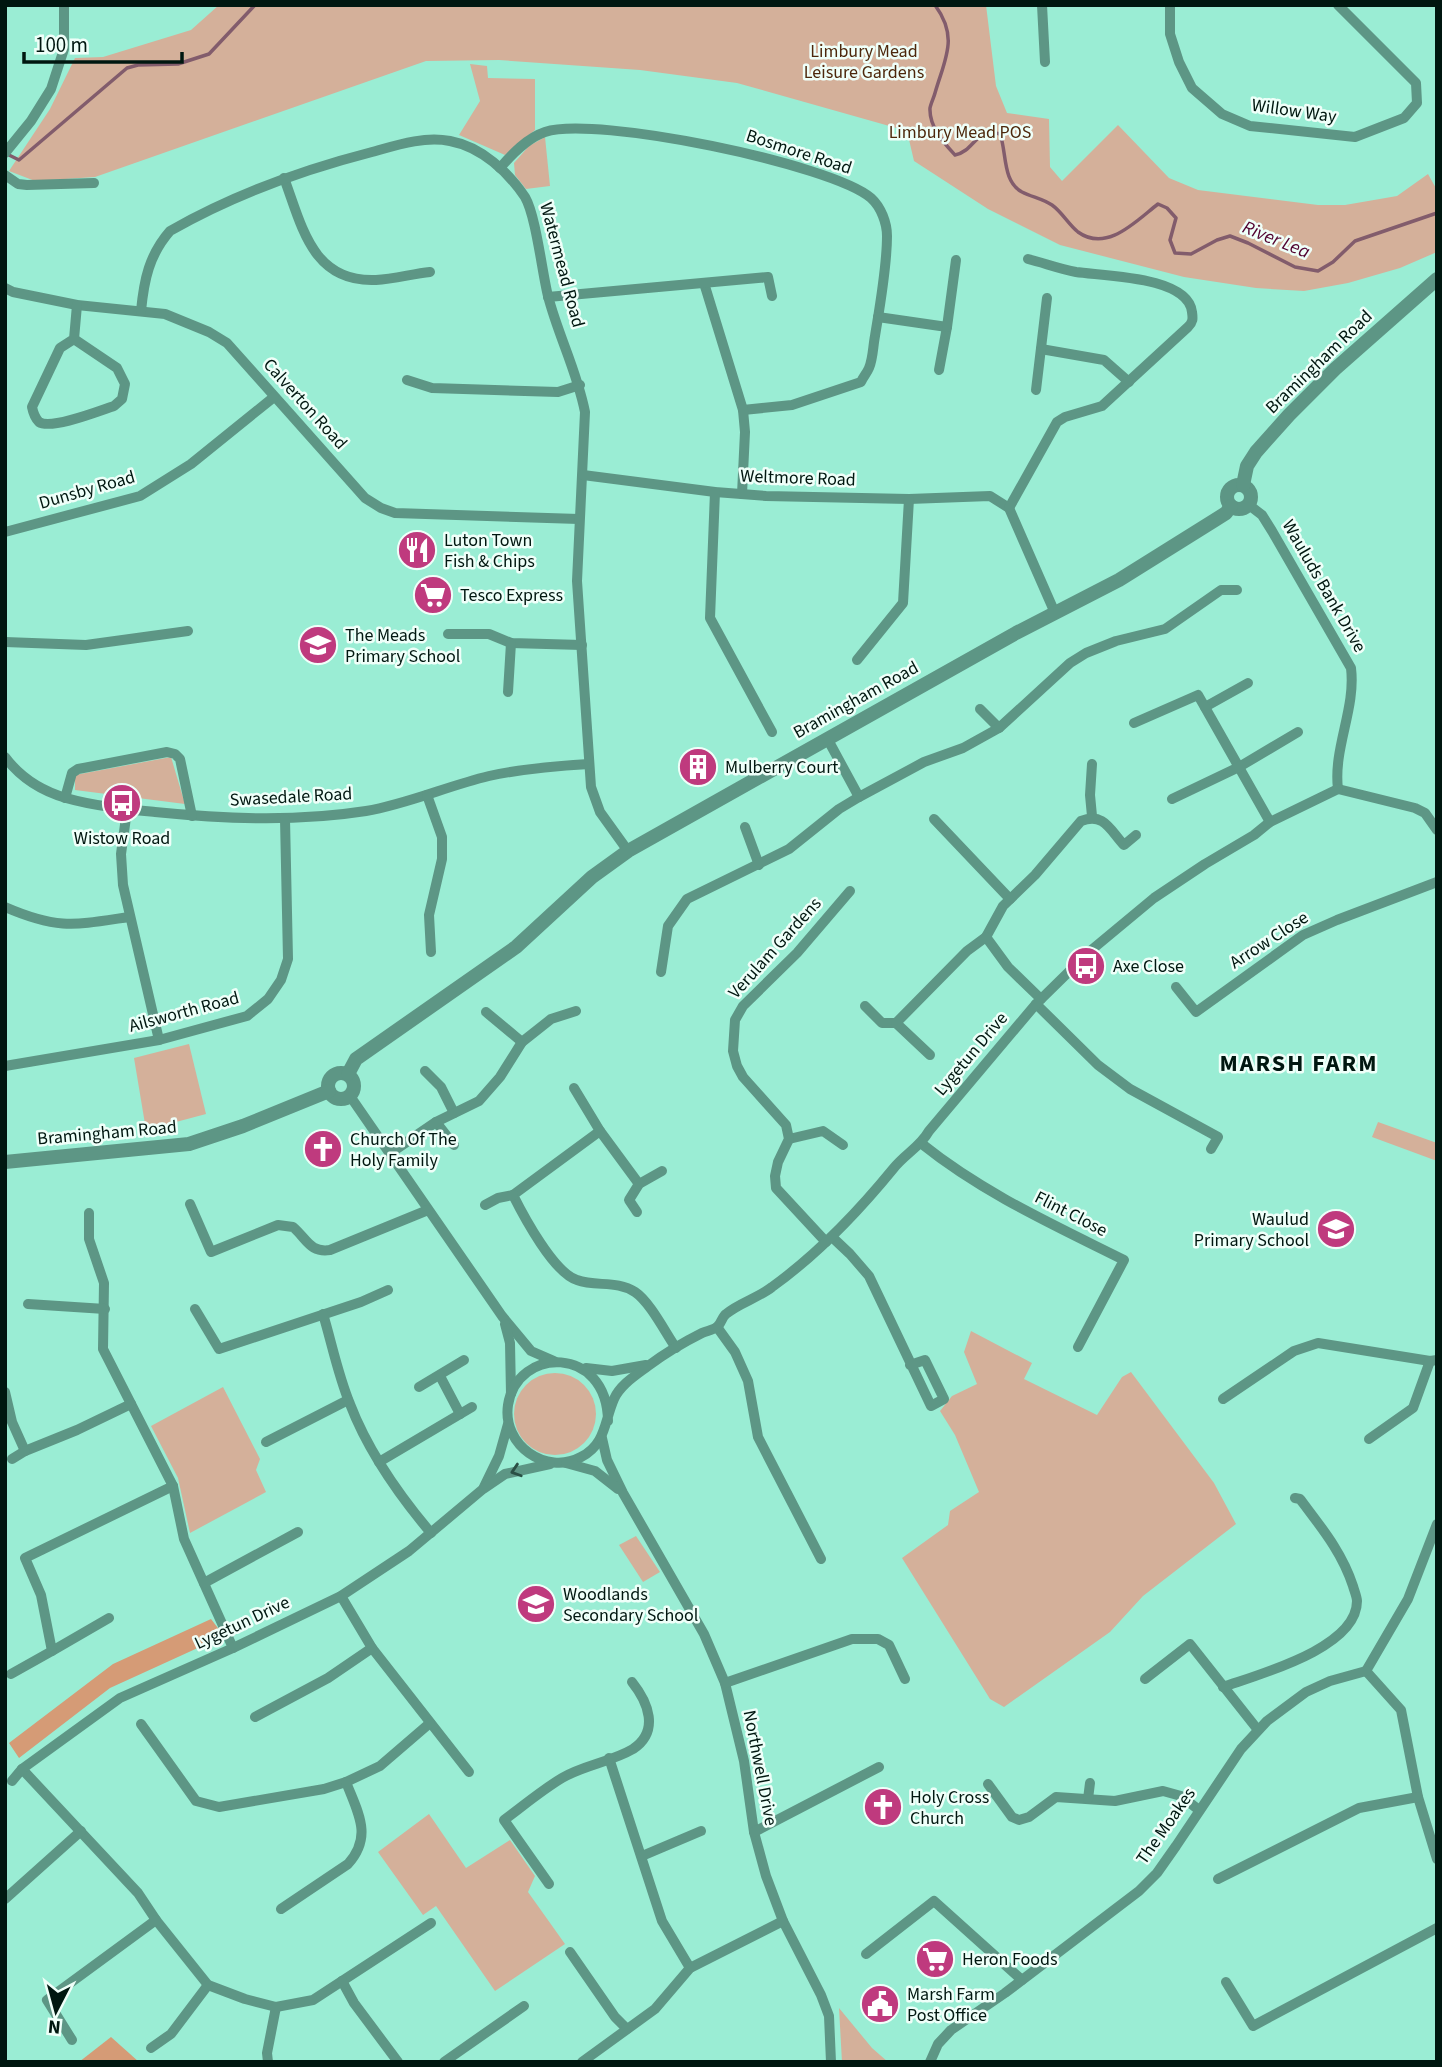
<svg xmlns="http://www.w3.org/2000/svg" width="1442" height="2067" font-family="'Source Sans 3',sans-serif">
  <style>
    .green { fill: #d4b09a }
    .forest { fill: #d59b76 }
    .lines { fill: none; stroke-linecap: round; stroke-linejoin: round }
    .stream { stroke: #825c6c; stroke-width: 3.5 }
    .minor { stroke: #5d9685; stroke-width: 10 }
    .tertiary { stroke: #5d9685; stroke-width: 14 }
    .oneway { stroke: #2a5045 }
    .labels { text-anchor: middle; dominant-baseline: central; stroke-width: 5; stroke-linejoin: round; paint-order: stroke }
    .park-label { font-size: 18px; fill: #4d270b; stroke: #effff9 }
    .street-label { font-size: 18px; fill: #001710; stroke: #effff9 }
    .poi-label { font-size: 18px; fill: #001710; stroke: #effff9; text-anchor: start }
    .water-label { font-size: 19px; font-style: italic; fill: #51012f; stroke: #effff9 }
    .district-label { font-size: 24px; font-weight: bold; letter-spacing: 2px; fill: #001710; stroke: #effff9 }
  </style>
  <rect width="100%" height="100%" fill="#9aedd4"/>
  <g class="green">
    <path d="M219 5H986L996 86 1007 113 1049 119 1050 167 1062 181 1118 125 1169 178 1198 190 1318 205H1345L1397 196 1428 174 1437 190V252L1400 268 1348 283 1304 291 1256 288 1184 277 1060 245 988 209 914 161 907 131 737 83 640 70 499 60 426 61 95 177 35 181 9 171 50 109 75 58 103 57 191 30Z"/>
    <path d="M470 64 487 66 488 78 535 79V130L505 155 459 135 480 101Z"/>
    <path d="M545 137 550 186 526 189 515 175 514 163 529 146Z"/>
    <path d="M171 757 185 804 75 790V775Z"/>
    <path d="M189 1044 206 1114 146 1130 134 1058Z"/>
    <path d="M1378 1122 1437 1143V1161L1372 1137Z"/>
    <path d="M971 1331 1032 1363 1024 1379 1097 1415 1122 1377 1131 1372 1214 1483 1236 1524 1143 1596 1110 1632 1004 1707 990 1699 902 1558 948 1525 950 1511 979 1492 955 1435 940 1411 952 1396 977 1384 964 1352Z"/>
    <circle cx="555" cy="1414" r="41"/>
    <path d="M223 1387 260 1459 256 1470 266 1492 190 1533 178 1478 151 1426Z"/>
    <path d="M636 1536 660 1572 643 1582 619 1545Z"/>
    <path d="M429 1814 466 1868 510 1840 535 1876 528 1892 565 1944 495 1991 436 1906 423 1915 378 1852Z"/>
    <path d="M839 2008 872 2048 888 2062H842Z"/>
  </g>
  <g class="forest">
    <path d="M211 1619 224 1636 110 1688 19 1758 9 1743 113 1664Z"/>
    <path d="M111 2037 139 2062H79Z"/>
  </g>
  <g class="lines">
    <g class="stream">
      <path d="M935 5C959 38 945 58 935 93 934 97 931 103 930 108 929 127 944 143 955 155 975 151 976 126 1000 134 1007 153 1002 181 1022 192 1032 197 1043 199 1052 205 1062 212 1068 224 1078 232 1107 253 1136 221 1158 204L1167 208 1176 218 1170 240 1175 253 1191 254 1217 240 1230 236 1248 243 1295 267 1318 271 1333 262 1355 241 1437 213"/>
      <path d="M7 154 19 160 127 68 138 65 178 64 209 54 255 5"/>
    </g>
    <g class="minor">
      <path d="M1042 5 1045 62"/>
      <path d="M1170 5V34L1179 62 1192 88 1222 114 1250 126 1355 137 1404 118 1417 103 1416 83 1338 5"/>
      <path d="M5 153 31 121 51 89 64 49V5"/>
      <path d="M500 168C512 154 527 138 545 132 594 115 832 164 871 198 881 207 887 223 887 236 887 267 880 305 875 336 873 346 873 359 869 368 867 373 863 377 861 382L792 405 743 410"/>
      <path d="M5 175 18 184 27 185 94 183"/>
      <path d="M284 178C302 226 312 283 376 280 394 279 412 274 430 272"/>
      <path d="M704 283 743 410 745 432 742 494"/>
      <path d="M5 288 13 292 77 305 165 314 209 332 227 343 365 498 381 508 395 513 579 519"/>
      <path d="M548 297 768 277 772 296"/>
      <path d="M141 311C144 280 149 255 170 231 233 195 302 170 372 152 397 145 424 136 450 141 482 147 508 172 525 197 536 216 542 272 548 296 558 335 577 371 585 412L577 581 591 787 600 812 628 851"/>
      <path d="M878 317 947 327 939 370"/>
      <path d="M947 327 956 260"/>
      <path d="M74 339 60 348 32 407C33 412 35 418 39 422 51 430 99 411 114 406L122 399 125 384 117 368 74 339 77 305"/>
      <path d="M1041 349 1104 360 1129 382"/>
      <path d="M407 380 432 388 558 392 580 385"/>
      <path d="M1036 390 1047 298"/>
      <path d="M583 475 715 492 766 496 909 499 990 496 1009 508 1055 613"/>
      <path d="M715 492 710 618 772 732"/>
      <path d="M1249 505 1262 515 1272 531 1351 668C1356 709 1333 748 1338 789"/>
      <path d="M1009 508 1057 422 1065 417 1102 406 1188 327C1193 322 1193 319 1192 312 1188 276 1103 276 1076 272 1060 269 1044 263 1028 259"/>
      <path d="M5 532 140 496 191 464 274 397"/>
      <path d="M448 634H489L511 643 582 645"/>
      <path d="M5 642 86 645 188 631"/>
      <path d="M857 660 903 603 909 499"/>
      <path d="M508 692 511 643"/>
      <path d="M1205 707 1248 683"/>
      <path d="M980 709 999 728"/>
      <path d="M1134 723 1198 695 1270 822"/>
      <path d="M827 738 859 797 924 762 963 748 999 728 1070 663 1086 653 1116 641 1165 629 1221 590H1237"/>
      <path d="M5 757C20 777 42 791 66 798 94 806 125 809 155 812 225 819 296 822 366 811 408 804 447 786 489 776 521 769 555 766 589 764"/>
      <path d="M1092 764 1090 795 1092 816"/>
      <path d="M1338 789 1415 808 1425 813 1437 830"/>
      <path d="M427 795 442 837V859L429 915 431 952"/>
      <path d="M65 798 72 773 78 769 167 752 175 754 180 759 192 816"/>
      <path d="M1172 799 1239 767 1298 732"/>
      <path d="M127 810 121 854 123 885 159 1040"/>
      <path d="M934 819 1010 899"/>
      <path d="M745 827 759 865"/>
      <path d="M5 907C58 930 75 925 129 917"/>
      <path d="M661 972 668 926 687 899 789 849 839 809 859 797"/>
      <path d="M1176 987 1196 1012 1303 935 1337 920 1437 882"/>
      <path d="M1041 999 1008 967 986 937 1003 906 1035 875 1081 821C1104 812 1110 830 1124 845L1136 835"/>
      <path d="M1036 1004 1098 1065 1130 1089 1218 1137 1211 1149"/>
      <path d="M865 1006 882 1023H896"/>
      <path d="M486 1012 522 1042"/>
      <path d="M930 1055 896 1023 967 951 986 937"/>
      <path d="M5 1066 159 1040 247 1016 268 999 281 980 288 959 285 819"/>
      <path d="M425 1071 441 1087 454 1113"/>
      <path d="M574 1088 600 1131"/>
      <path d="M350 1096 502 1316 531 1351 554 1361"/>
      <path d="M436 1122 454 1145"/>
      <path d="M789 1139 823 1131 843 1145"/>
      <path d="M922 1144C983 1193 1054 1225 1124 1260L1078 1347"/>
      <path d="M389 1154 436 1122 479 1101 500 1077 522 1042 551 1019 576 1011"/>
      <path d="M639 1184 600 1131 513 1195C524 1217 554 1273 577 1280 596 1287 617 1280 635 1292 650 1302 665 1332 676 1348"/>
      <path d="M190 1204 211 1252 278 1225 293 1227C307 1239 310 1253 330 1250L428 1210"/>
      <path d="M485 1205 498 1198 513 1195"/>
      <path d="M637 1212 629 1200 639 1184 662 1171"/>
      <path d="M89 1213V1239L104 1283 103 1349 173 1486 184 1539 233 1648"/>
      <path d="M832 1237 850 1254 869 1276 931 1406 944 1399 925 1360 910 1365"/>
      <path d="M826 1242 776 1188 775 1176 778 1162 789 1139 786 1125 743 1077 737 1066 733 1051 735 1020 743 1006 797 953 850 891"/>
      <path d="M28 1304 105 1309"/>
      <path d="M195 1309 219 1349 361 1302 388 1290"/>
      <path d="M323 1314C332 1344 338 1375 350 1404 368 1451 398 1494 431 1533"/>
      <path d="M505 1324 510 1343 511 1394"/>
      <path d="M717 1327 735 1352 748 1381 758 1437 821 1559"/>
      <path d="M586 1368 612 1371 646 1365"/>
      <path d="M440 1376 460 1414"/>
      <path d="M419 1387 464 1360"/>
      <path d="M5 1392 12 1422 25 1451 77 1430 131 1404"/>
      <path d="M1223 1399 1294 1351 1318 1343 1430 1361 1437 1360"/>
      <path d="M608 1421C607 1345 517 1346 508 1405 502 1445 546 1476 581 1457 606 1444 604 1422 614 1399 620 1385 636 1375 648 1366 664 1354 684 1342 702 1333 706 1331 713 1330 717 1327 721 1324 722 1317 726 1314 739 1303 758 1298 772 1287 818 1254 857 1213 893 1169 905 1154 920 1147 929 1131L1036 1004 1089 952 1154 898 1205 864 1254 835 1270 822 1338 789"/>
      <path d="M602 1438 607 1460 623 1493 704 1634 725 1683 744 1761 754 1832 766 1876 783 1921 821 1995 829 2016 831 2062"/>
      <path d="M1369 1439 1413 1408 1430 1361"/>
      <path d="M266 1442 348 1400"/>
      <path d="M12 1459 25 1451"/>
      <path d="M379 1462 472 1407"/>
      <path d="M566 1463 595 1471 618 1489"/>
      <path d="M484 1487 499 1456 508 1424"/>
      <path d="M204 1583 298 1532"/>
      <path d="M341 1596 372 1648 469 1772"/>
      <path d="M109 1618 52 1651 41 1595 25 1558 173 1486"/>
      <path d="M1366 1671 1401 1710 1418 1797 1437 1859"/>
      <path d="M1366 1671 1408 1599 1437 1524"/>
      <path d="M11 1674 52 1651"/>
      <path d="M1145 1679 1190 1644 1258 1730"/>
      <path d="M725 1683 852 1639H878L889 1645 905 1679"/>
      <path d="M1223 1687C1260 1674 1357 1648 1357 1601 1357 1597 1354 1590 1353 1586 1342 1552 1321 1527 1300 1499L1295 1498"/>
      <path d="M255 1717 328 1678 372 1648"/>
      <path d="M141 1724 196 1801 219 1807 324 1789 346 1782 380 1766 430 1723"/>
      <path d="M609 1758 662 1921 690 1968"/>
      <path d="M22 1769 138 1893 156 1920 208 1985 245 1999 276 2007 313 2000 431 1923"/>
      <path d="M12 1781 22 1769 120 1698 233 1648 341 1596 409 1551 483 1489 505 1474 550 1464"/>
      <path d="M988 1784 1012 1817 1019 1820 1029 1817 1056 1797 1115 1801 1163 1791 1181 1796 1199 1810"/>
      <path d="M1088 1799 1090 1783"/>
      <path d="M754 1832 879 1767"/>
      <path d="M642 1856 701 1831"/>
      <path d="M1218 1879 1359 1808 1418 1797"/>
      <path d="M549 1884 504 1820C523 1806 542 1790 562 1778 584 1765 611 1762 633 1749 660 1731 648 1702 632 1682"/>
      <path d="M5 1899 81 1831"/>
      <path d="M281 1909 348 1864C373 1836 358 1813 346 1782"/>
      <path d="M570 1952 615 2017 627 2029"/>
      <path d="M866 1954 934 1901 1022 1980"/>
      <path d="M342 1981 354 2003 398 2062"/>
      <path d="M1226 1982 1253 2026 1437 1928"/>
      <path d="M72 2040 47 2000 156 1920"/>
      <path d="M151 2048 171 2034 208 1985"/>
      <path d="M268 2062 267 2053 276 2007"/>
      <path d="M444 2062 524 2006"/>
      <path d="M582 2062 655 2009 690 1968 783 1921"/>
      <path d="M930 2062 938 2044 951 2030 1005 1993 1139 1891 1157 1873 1176 1846 1241 1749 1267 1721 1306 1692 1330 1681 1366 1671"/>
    </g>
    <g class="tertiary">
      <circle cx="1239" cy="497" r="12"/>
      <path d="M1243 485 1247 466 1256 452 1289 415 1335 369 1437 279"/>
      <circle cx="341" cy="1086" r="13"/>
      <path d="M348 1074 356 1059 516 947 592 877 628 851 1016 633 1119 580 1215 520 1226 513 1231 506"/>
      <path d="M5 1162 189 1144 243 1126 329 1091"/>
    </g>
  </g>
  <defs><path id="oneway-chevron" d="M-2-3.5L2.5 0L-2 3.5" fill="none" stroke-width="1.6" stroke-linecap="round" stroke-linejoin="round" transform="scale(1.75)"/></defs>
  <use class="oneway" href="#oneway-chevron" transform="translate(516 1471) rotate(162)"/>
  <defs>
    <g id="restaurant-disc" transform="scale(2.0125)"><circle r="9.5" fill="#bf3a7e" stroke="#effff9"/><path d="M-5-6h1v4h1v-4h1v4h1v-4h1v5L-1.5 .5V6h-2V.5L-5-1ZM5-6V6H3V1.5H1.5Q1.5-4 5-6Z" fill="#fff"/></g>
    <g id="supermarket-disc" transform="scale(2.0125)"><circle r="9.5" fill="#bf3a7e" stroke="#effff9"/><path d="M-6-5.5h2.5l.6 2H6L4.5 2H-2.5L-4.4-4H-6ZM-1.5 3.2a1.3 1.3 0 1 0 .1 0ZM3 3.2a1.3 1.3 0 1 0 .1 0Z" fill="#fff"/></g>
    <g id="school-disc" transform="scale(2.0125)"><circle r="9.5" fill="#bf3a7e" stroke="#effff9"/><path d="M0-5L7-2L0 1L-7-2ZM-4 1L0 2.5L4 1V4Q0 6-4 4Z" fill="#fff"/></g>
    <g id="building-disc" transform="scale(2.0125)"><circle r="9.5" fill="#bf3a7e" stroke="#effff9"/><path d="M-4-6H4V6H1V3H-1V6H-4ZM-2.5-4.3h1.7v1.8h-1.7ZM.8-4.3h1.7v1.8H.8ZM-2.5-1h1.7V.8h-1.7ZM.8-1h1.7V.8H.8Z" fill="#fff"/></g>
    <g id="bus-disc" transform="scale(2.0125)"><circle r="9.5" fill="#bf3a7e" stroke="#effff9"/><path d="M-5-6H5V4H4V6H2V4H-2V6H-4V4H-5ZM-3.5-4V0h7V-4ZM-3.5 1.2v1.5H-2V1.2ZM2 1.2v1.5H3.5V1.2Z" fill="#fff"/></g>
    <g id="church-disc" transform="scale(2.0125)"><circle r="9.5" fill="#bf3a7e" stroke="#effff9"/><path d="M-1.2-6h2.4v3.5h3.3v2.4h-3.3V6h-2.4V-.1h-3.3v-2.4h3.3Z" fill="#fff"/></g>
    <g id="civic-disc" transform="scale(2.0125)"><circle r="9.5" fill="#bf3a7e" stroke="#effff9"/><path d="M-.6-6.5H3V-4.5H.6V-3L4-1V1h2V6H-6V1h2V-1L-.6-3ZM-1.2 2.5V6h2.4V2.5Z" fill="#fff"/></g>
  </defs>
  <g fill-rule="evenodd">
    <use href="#restaurant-disc" x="417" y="550"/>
    <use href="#supermarket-disc" x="433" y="595"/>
    <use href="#school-disc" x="318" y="645"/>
    <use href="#building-disc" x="698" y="767"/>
    <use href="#bus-disc" x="122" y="803"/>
    <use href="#bus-disc" x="1086" y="966"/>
    <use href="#church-disc" x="323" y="1149"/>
    <use href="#school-disc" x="1336" y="1229"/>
    <use href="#school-disc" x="536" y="1604"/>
    <use href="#church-disc" x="883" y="1807"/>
    <use href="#supermarket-disc" x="935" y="1959"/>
    <use href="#civic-disc" x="880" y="2004"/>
  </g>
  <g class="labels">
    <g class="park-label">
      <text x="864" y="51">Limbury Mead<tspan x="864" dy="21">Leisure Gardens</tspan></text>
      <text x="960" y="132">Limbury Mead POS</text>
    </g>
    <g class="street-label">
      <text transform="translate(1294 111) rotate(8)">Willow Way</text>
      <text transform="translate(799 152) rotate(18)">Bosmore Road</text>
      <text transform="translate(562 265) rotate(75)">Watermead Road</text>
      <text transform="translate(1319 362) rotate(-44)">Bramingham Road</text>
      <text transform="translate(305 404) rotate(48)">Calverton Road</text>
      <text transform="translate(798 478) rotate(2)">Weltmore Road</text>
      <text transform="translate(87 490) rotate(-16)">Dunsby Road</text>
      <text transform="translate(1324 586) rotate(60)">Wauluds Bank Drive</text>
      <text transform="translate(856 700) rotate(-29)">Bramingham Road</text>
      <text transform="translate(291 797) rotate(-3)">Swasedale Road</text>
      <text transform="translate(1269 940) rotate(-33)">Arrow Close</text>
      <text transform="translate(775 948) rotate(-48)">Verulam Gardens</text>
      <text transform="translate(184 1012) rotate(-15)">Ailsworth Road</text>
      <text transform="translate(971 1054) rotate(-50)">Lygetun Drive</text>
      <text transform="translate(107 1133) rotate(-5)">Bramingham Road</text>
      <text transform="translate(1071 1214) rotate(27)">Flint Close</text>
      <text transform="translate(242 1623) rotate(-25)">Lygetun Drive</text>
      <text transform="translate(760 1768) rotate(79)">Northwell Drive</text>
      <text transform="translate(1166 1826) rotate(-55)">The Moakes</text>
    </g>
    <g class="poi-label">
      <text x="444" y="540">Luton Town<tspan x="444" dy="21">Fish &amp; Chips</tspan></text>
      <text x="460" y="595">Tesco Express</text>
      <text x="345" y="635">The Meads<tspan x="345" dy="21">Primary School</tspan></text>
      <text x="725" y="767">Mulberry Court</text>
      <text x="122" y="838" text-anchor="middle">Wistow Road</text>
      <text x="1113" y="966">Axe Close</text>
      <text x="350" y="1139">Church Of The<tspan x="350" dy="21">Holy Family</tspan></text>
      <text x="1309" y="1219" text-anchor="end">Waulud<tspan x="1309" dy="21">Primary School</tspan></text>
      <text x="563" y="1594">Woodlands<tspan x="563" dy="21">Secondary School</tspan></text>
      <text x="910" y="1797">Holy Cross<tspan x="910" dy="21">Church</tspan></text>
      <text x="962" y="1959">Heron Foods</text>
      <text x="907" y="1994">Marsh Farm<tspan x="907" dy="21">Post Office</tspan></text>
    </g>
    <g class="water-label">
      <text transform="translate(1276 240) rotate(22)">River Lea</text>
    </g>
    <g class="district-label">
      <text x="1299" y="1063">MARSH FARM</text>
    </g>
  </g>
  <rect width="1442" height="2067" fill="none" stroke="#001710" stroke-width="14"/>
  <g transform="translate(56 2011) rotate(186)" stroke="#effff9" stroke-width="5" paint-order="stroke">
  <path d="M0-5L12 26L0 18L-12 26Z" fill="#001710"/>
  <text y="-10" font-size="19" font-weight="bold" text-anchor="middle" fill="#001710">N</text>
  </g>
  <path d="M24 52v10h158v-10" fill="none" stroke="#001710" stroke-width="3.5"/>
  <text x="35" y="52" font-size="21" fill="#001710" stroke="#effff9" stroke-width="5" paint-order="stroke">100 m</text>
</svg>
